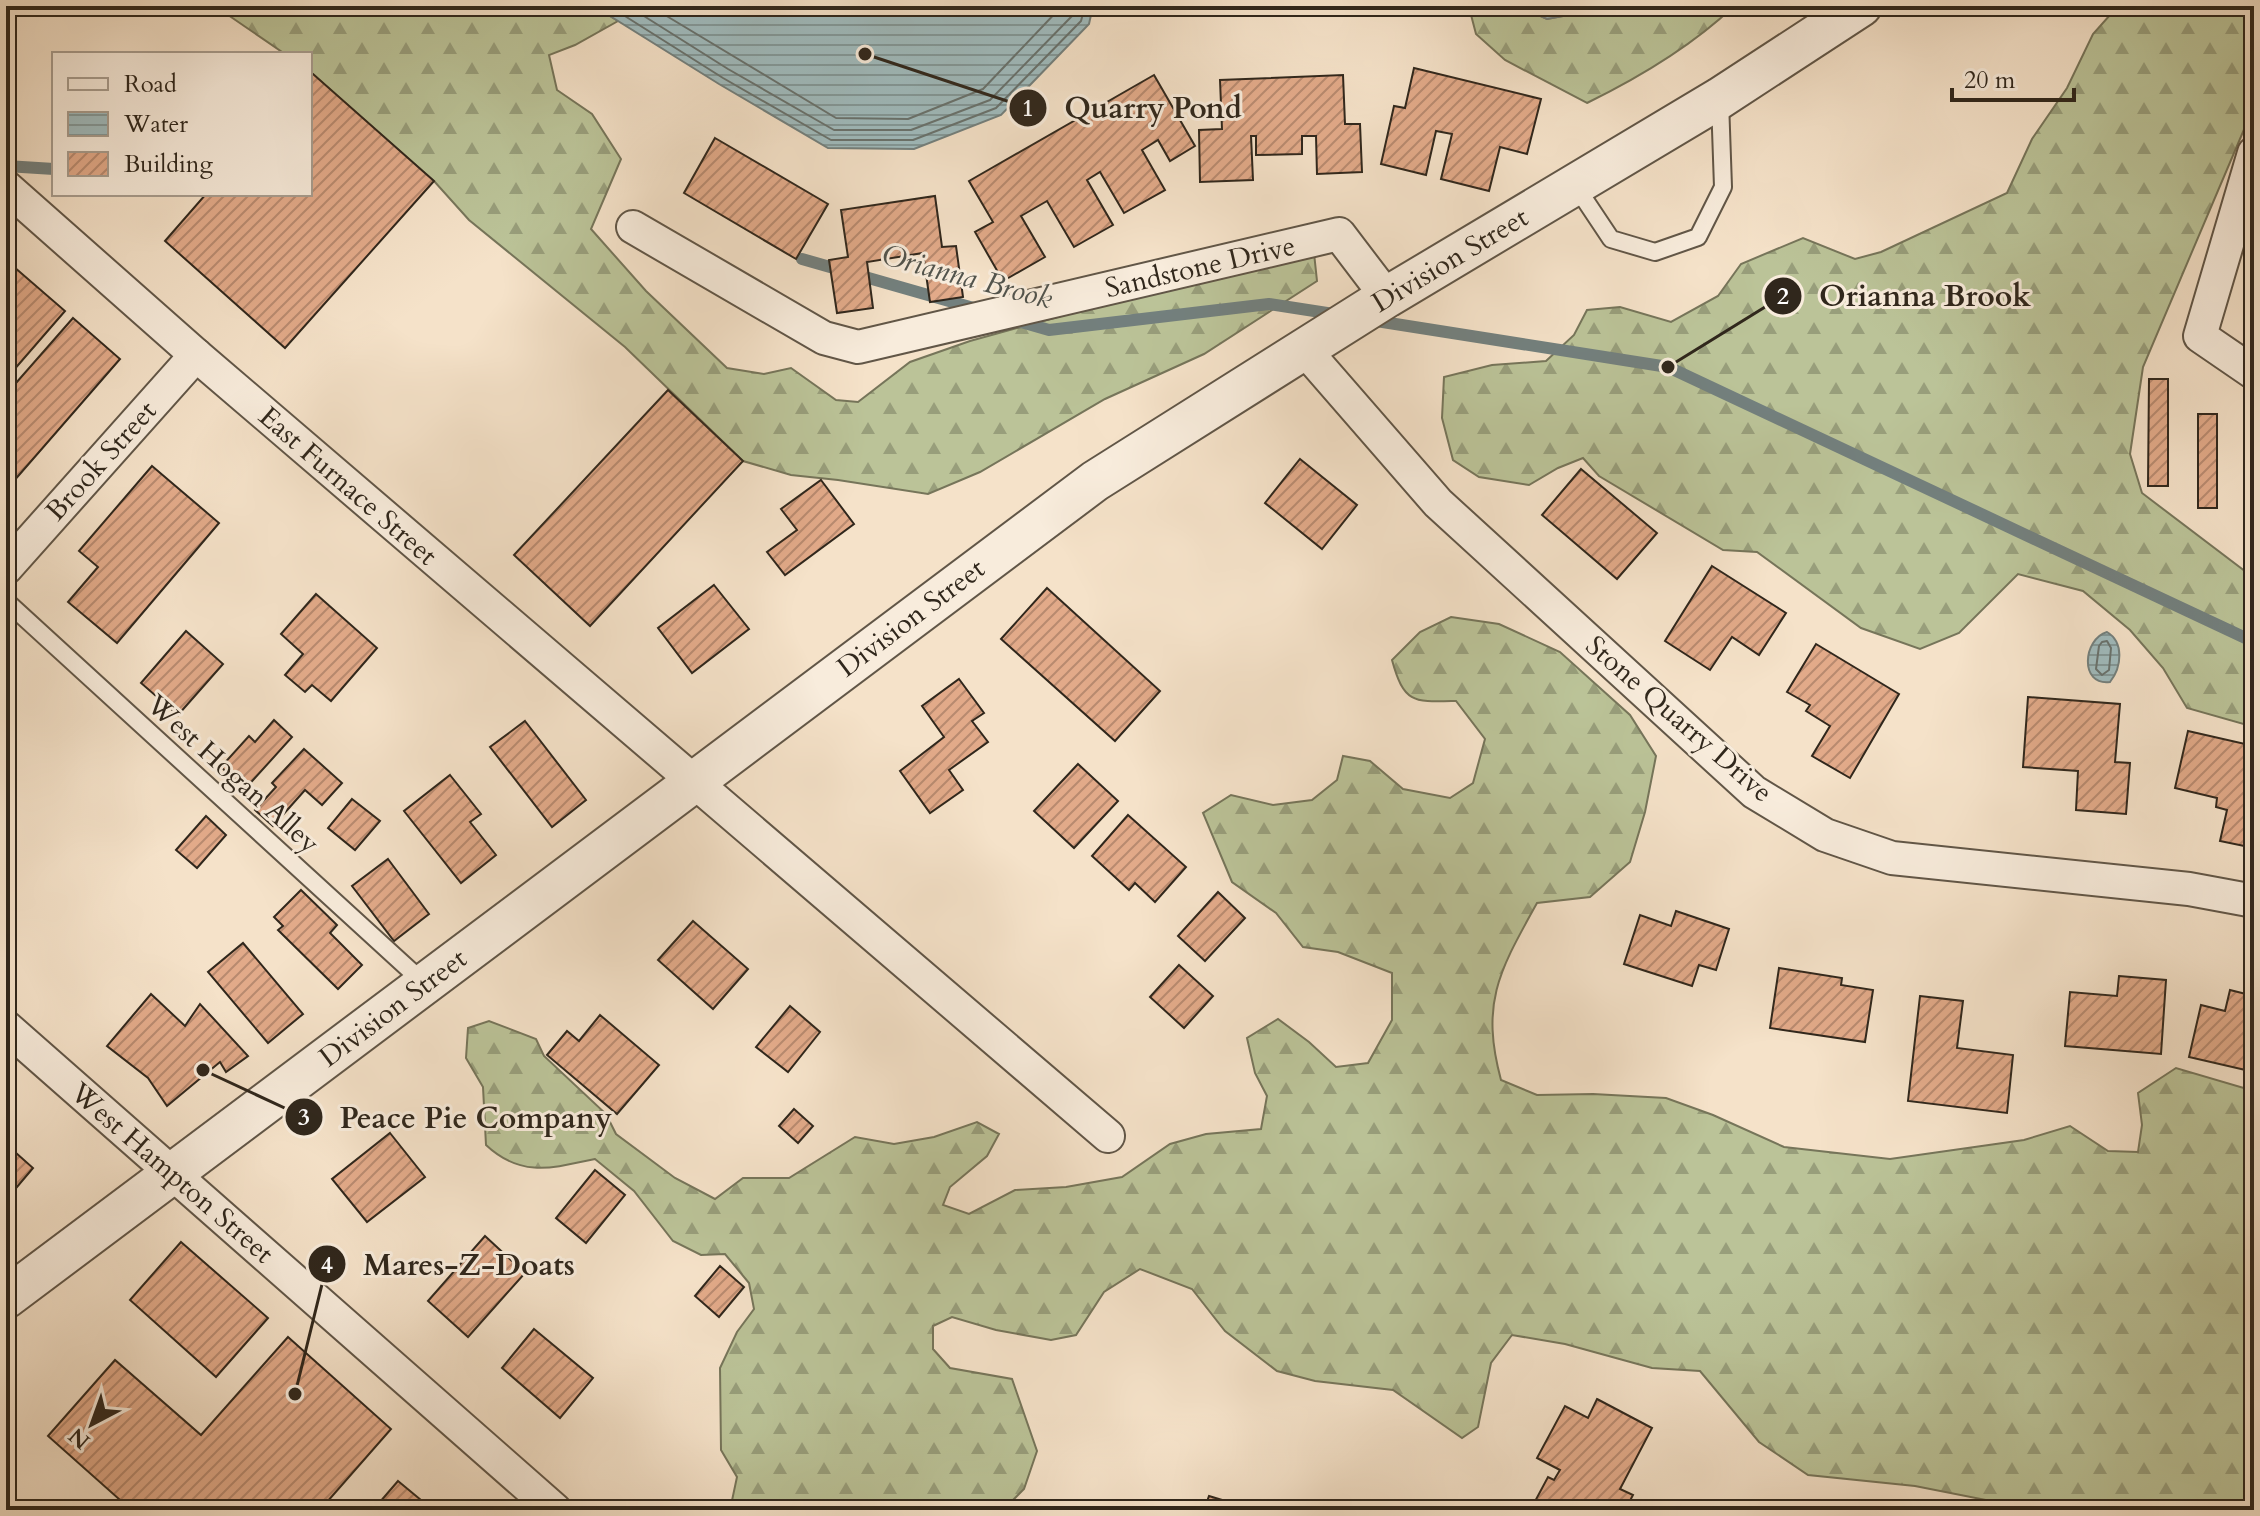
<svg xmlns="http://www.w3.org/2000/svg" width="2260" height="1516" font-family="Cardo,serif">
  <style>
    .forest { fill: url(#forest-firs); stroke: #76755a; stroke-width: 2 }
    .water { fill: url(#water-rules); stroke: #73807e; stroke-width: 2 }
    .lines { fill: none; stroke-linecap: round; stroke-linejoin: round }
    .shore { stroke: #68726e; stroke-width: 2 }
    .stream { stroke: #73807e; stroke-width: 12 }
    .building { fill: url(#building-hatch); stroke: #30271c; stroke-width: 2 }
    .service-casing { stroke: #615647; stroke-width: 20 }
    .minor-casing { stroke: #615647; stroke-width: 36 }
    .tertiary-casing { stroke: #615647; stroke-width: 44 }
    .service { stroke: #f8ecdc; stroke-width: 16 }
    .minor { stroke: #f8ecdc; stroke-width: 32 }
    .tertiary { stroke: #f8ecdc; stroke-width: 40 }
    .labels { text-anchor: middle; dominant-baseline: central; stroke-width: 6; stroke-linejoin: round; paint-order: stroke }
    .street-label { font-size: 28px; fill: #30271c; stroke: #f8ecdc }
    .water-label { font-size: 30px; font-style: italic; fill: #52544d; stroke: #f8ecdc }
    .leader { fill: none; stroke: #30271c; stroke-width: 3 }
    .callout-dot { fill: #30271c; stroke: #f8ecdc; stroke-width: 3 }
    .mark-label { font-size: 24px; text-anchor: middle; font-weight: bold; fill: #fff }
    .callout-label { font-size: 30px; text-anchor: middle; font-weight: bold; fill: #30271c; stroke: #f8ecdc; stroke-width: 6; stroke-linejoin: round; paint-order: stroke }
  </style>
  <defs>
    <pattern id="forest-firs" width="22" height="20" patternUnits="userSpaceOnUse" patternTransform="scale(2)"><rect width="22" height="20" fill="#bbc398"/><path d="M5 1l3.5 6h-7zM16 11l3.5 6h-7z" fill="#989e7b"/></pattern>
    <pattern id="water-rules" width="6" height="5" patternUnits="userSpaceOnUse" patternTransform="scale(2)"><rect width="6" height="5" fill="#a0bcbf"/><path d="M0 2.5h6" fill="none" stroke="#83999a"/></pattern>
    <pattern id="building-hatch" width="6" height="6" patternUnits="userSpaceOnUse" patternTransform="scale(2)"><rect width="6" height="6" fill="#e2aa89"/><path d="M-1 1l2-2M0 6l6-6M5 7l2-2" fill="none" stroke="#b88a6f"/></pattern>
  </defs>
  <rect width="100%" height="100%" fill="#f5e2c9"/>
  <filter id="stains"><feTurbulence type="fractalNoise" baseFrequency=".0025" numOctaves="4"/><feColorMatrix values="0 0 0 0 .2 0 0 0 0 .09 0 0 0 0 .02 0 0 0 .5 -.17"/></filter>
  <radialGradient id="worn" r=".72"><stop offset=".6" stop-color="#630" stop-opacity="0"/><stop offset="1" stop-color="#630" stop-opacity=".3"/></radialGradient>
  <g class="forest">
    <path d="M215 6H594L618 21 575 45 549 55 557 90 592 114 621 159 591 229 646 291 727 368 764 374 791 368 836 400 858 402 910 362 970 341 1145 293 1314 253 1317 281 1204 354 1105 399 980 472 928 494 838 480 791 475 743 461 625 347 469 220 434 181 310 72V54H285Z"/>
    <path d="M1474 6H1518L1547 19 1617 6H1734C1692 46 1638 78 1587 103L1505 60 1476 34 1470 11Z"/>
    <path d="M2118 6H2254V106L2143 367 2130 454 2142 493 2254 578V727L2187 708 2163 668 2130 630 2083 591 2018 574 1959 633 1920 649 1861 628 1757 552 1723 550 1599 476 1583 458 1558 468 1529 485 1479 477 1453 460 1442 418 1444 377 1492 365 1546 361 1574 335 1587 310 1620 307 1671 322 1718 296 1741 264 1803 238 1855 259 1881 252 2007 193 2032 139 2067 88 2093 34Z"/>
    <path d="M1451 617 1499 624 1560 652 1630 715 1656 756 1645 812 1630 862 1590 897 1537 903C1500 970 1480 1002 1501 1080L1537 1095 1593 1094 1666 1098 1713 1115 1784 1147 1890 1159 2024 1140 2070 1126 2108 1151 2138 1152 2142 1125 2138 1093 2176 1068 2254 1091V1510H2036L1915 1486 1808 1475 1759 1442 1700 1371 1652 1368 1565 1344 1512 1335 1491 1363 1478 1427 1462 1438 1393 1390 1315 1381 1277 1371 1225 1331 1192 1289 1140 1269 1104 1292 1076 1335 1051 1340 996 1330 952 1317 933 1326V1349L950 1368 1012 1379 1037 1451 1024 1489 1003 1510H730L737 1477 721 1450 720 1368 737 1332 754 1309 749 1283 725 1254 701 1255 673 1241 634 1191 595 1159C553 1168 521 1178 486 1145L483 1087 466 1058 468 1028 489 1021 536 1039 544 1056 606 1114 616 1134 675 1178 715 1199 743 1178H789L855 1137 894 1144 934 1137 977 1122 999 1134 987 1156 950 1187 943 1205 969 1214 1015 1190 1066 1187 1122 1177 1170 1144 1206 1134 1261 1129 1267 1096 1255 1073 1247 1038 1278 1019 1309 1042 1336 1067 1368 1063 1392 1020V973L1338 952 1303 947 1276 913 1232 882 1203 813 1231 795 1273 805 1312 800 1337 780 1343 756 1370 761 1403 789 1450 798 1473 783 1485 739 1456 701C1414 702 1404 704 1392 660L1420 632Z"/>
  </g>
  <g class="water">
    <path d="M594 6H1093L1089 24 1001 115 914 149 828 148 719 84Z"/>
    <path d="M1518 6H1617L1547 19Z"/>
    <path d="M2107 632C2124 642 2122 667 2110 682 2079 686 2083 639 2107 632Z"/>
  </g>
  <g class="lines">
    <g class="shore">
      <path d="M609 6 723 78 831 140H913L996 108 1081 21 1085 6"/>
      <path d="M628 6 728 69 834 130H911L990 100 1072 16 1075 6"/>
      <path d="M650 6 836 118 908 119 983 89 1062 6"/>
      <path d="M2107 641 2111 648 2109 670 2102 675 2096 669 2099 646 2102 642Z"/>
    </g>
    <g class="stream">
      <path d="M6 166 54 169"/>
      <path d="M802 259 977 309"/>
      <path d="M1014 320 1049 330 1269 304 1340 315"/>
      <path d="M1370 320 1668 367 2254 642"/>
    </g>
  </g>
  <g class="building">
    <path d="M1414 68 1541 99 1527 154 1500 147 1489 191 1441 179 1452 134 1436 131 1426 175 1381 164 1394 106 1405 108Z"/>
    <path d="M313 74 434 181 285 348 165 241 206 194H310V77Z"/>
    <path d="M1154 75 1195 146 1170 161 1158 140 1142 150 1165 190 1124 213 1100 172 1087 180 1113 225 1074 247 1047 201 1021 216 1045 257 1003 281 975 232 993 222 969 181Z"/>
    <path d="M1343 75 1345 124H1360L1362 172 1317 174 1316 136H1302V154L1256 155V136H1251L1253 180 1200 182 1199 130 1222 129 1220 80Z"/>
    <path d="M715 138 828 204 796 259 684 193Z"/>
    <path d="M935 196 942 247 956 246 963 297 930 302 923 253 867 262 873 308 837 313 829 260 848 257 841 210Z"/>
    <path d="M6 260 65 311 6 379Z"/>
    <path d="M73 318 120 359 6 490V388L9 391Z"/>
    <path d="M2149 379H2168V486H2148Z"/>
    <path d="M668 390 743 461 590 626 514 555Z"/>
    <rect x="2198" y="414" width="19" height="94"/>
    <path d="M2248 447H2254V541H2247Z"/>
    <path d="M1300 459 1357 505 1322 549 1265 503Z"/>
    <path d="M152 466 219 523 117 643 68 602 98 567 79 551Z"/>
    <path d="M1581 469 1657 533 1617 579 1542 515Z"/>
    <path d="M821 480 854 524 785 575 767 552 797 530 781 509Z"/>
    <path d="M1712 566 1786 613 1759 655 1732 637 1710 670 1665 641Z"/>
    <path d="M714 585 749 629 692 673 658 628Z"/>
    <path d="M1047 588 1160 691 1115 741 1001 639Z"/>
    <path d="M316 594 377 648 331 701 312 685 305 692 285 675 303 654 281 634Z"/>
    <path d="M186 631 223 664 178 715 141 683Z"/>
    <path d="M1816 644 1899 694 1850 778 1812 756 1830 726 1806 711 1810 705 1787 692Z"/>
    <path d="M959 679 984 713 972 721 988 742 949 770 963 790 930 813 900 771 944 737 922 706Z"/>
    <path d="M2028 697 2120 704 2115 762 2130 763 2126 814 2076 810 2078 771 2023 767Z"/>
    <path d="M274 720 292 737 245 789 221 767 249 736 255 742Z"/>
    <path d="M525 721 586 800 552 827 490 747Z"/>
    <path d="M2188 731 2254 746V848L2220 841 2227 810 2216 807 2217 798 2175 788Z"/>
    <path d="M304 749 342 783 322 805 305 790 273 826 255 810 276 787 272 783Z"/>
    <path d="M1078 764 1118 801 1074 848 1034 811Z"/>
    <path d="M450 775 481 814 470 822 496 855 461 883 404 811Z"/>
    <path d="M352 799 380 821 355 850 328 828Z"/>
    <path d="M1128 815 1186 867 1155 902 1135 883 1129 890 1092 856Z"/>
    <path d="M206 816 226 835 197 868 176 850Z"/>
    <path d="M388 859 429 914 394 941 352 886Z"/>
    <path d="M301 890 337 925 330 933 362 965 338 989 278 930 283 926 274 917Z"/>
    <path d="M1218 892 1245 918 1205 961 1178 936Z"/>
    <path d="M1676 911 1729 929 1716 970 1699 965 1692 986 1624 964 1640 915 1671 926Z"/>
    <path d="M693 921 748 969 713 1009 658 960Z"/>
    <path d="M243 943 303 1014 268 1043 208 972Z"/>
    <path d="M1179 965 1213 996 1184 1028 1150 997Z"/>
    <path d="M1779 968 1842 978 1841 985 1873 990 1865 1042 1770 1028Z"/>
    <path d="M2119 976 2166 980 2161 1054 2065 1046 2070 992 2117 996Z"/>
    <path d="M2230 990 2254 996V1072L2189 1057 2201 1005 2225 1011Z"/>
    <path d="M151 994 185 1026 200 1004 248 1056 226 1072 220 1062 167 1106 148 1078 107 1046Z"/>
    <path d="M1920 996 1963 1001 1957 1048 2013 1055 2007 1113 1908 1101Z"/>
    <path d="M790 1006 820 1032 788 1072 756 1047Z"/>
    <path d="M600 1015 659 1065 617 1114 547 1055 567 1031 579 1041Z"/>
    <path d="M794 1109 813 1126 798 1143 779 1126Z"/>
    <path d="M390 1133 425 1177 367 1222 332 1179Z"/>
    <path d="M6 1144 33 1168 6 1200Z"/>
    <path d="M595 1170 625 1195 586 1243 556 1218Z"/>
    <path d="M485 1236 525 1273 468 1337 428 1301Z"/>
    <path d="M181 1242 268 1318 216 1377 130 1300Z"/>
    <path d="M720 1266 744 1287 719 1317 695 1296Z"/>
    <path d="M534 1329 593 1378 560 1418 502 1368Z"/>
    <path d="M288 1337 391 1429 320 1510H109L119 1499 48 1436 115 1360 201 1435Z"/>
    <path d="M1597 1399 1652 1428 1620 1489 1633 1495 1625 1510H1538L1533 1505 1548 1477 1554 1480 1560 1470 1537 1458 1565 1406 1588 1418Z"/>
    <path d="M398 1481 433 1510H373Z"/>
    <path d="M1209 1496 1255 1510H1204Z"/>
  </g>
  <g class="lines">
    <g class="service-casing">
      <g id="service">
        <path d="M1575 185 1611 239 1655 252 1698 237 1723 187 1720 101"/>
        <path d="M6 601 424 983"/>
      </g>
    </g>
    <g class="minor-casing">
      <g id="minor">
        <path d="M2254 153 2200 336 2254 373"/>
        <path d="M6 187 196 355 1108 1136"/>
        <path d="M633 227 824 338 858 347 1339 234 1387 297"/>
        <path d="M1304 349 1438 503 1754 792 1825 835 1892 858 2189 889 2254 901"/>
        <path d="M6 568 196 355"/>
        <path d="M6 1027 555 1510"/>
      </g>
    </g>
    <g class="tertiary-casing">
      <path id="tertiary" d="M6 1298 1095 481 1387 297 1720 98 1861 6"/>
    </g>
    <use href="#service" class="service"/>
    <use href="#minor" class="minor"/>
    <use href="#tertiary" class="tertiary"/>
  </g>
  <g class="labels">
    <g class="street-label">
      <text transform="translate(1450 260) rotate(-31)">Division Street</text>
      <text transform="translate(1200 267) rotate(-13)">Sandstone Drive</text>
      <text transform="translate(101 461) rotate(-48)">Brook Street</text>
      <text transform="translate(348 486) rotate(41)">East Furnace Street</text>
      <text transform="translate(911 618) rotate(-37)">Division Street</text>
      <text transform="translate(1679 719) rotate(41)">Stone Quarry Drive</text>
      <text transform="translate(233 774) rotate(42)">West Hogan Alley</text>
      <text transform="translate(393 1008) rotate(-37)">Division Street</text>
      <text transform="translate(172 1173) rotate(41)">West Hampton Street</text>
    </g>
    <g class="water-label">
      <text transform="translate(967 277) rotate(15)">Orianna Brook</text>
    </g>
  </g>
  <path class="leader" d="M865 54L1028 108M1668 367L1783 296M203 1070L304 1117M295 1394L327 1264"/>
  <g class="callout-dot">
    <circle cx="865" cy="54" r="8"/>
    <circle cx="1668" cy="367" r="8"/>
    <circle cx="203" cy="1070" r="8"/>
    <circle cx="295" cy="1394" r="8"/>
    <circle cx="1028" cy="108" r="20"/>
    <circle cx="1783" cy="296" r="20"/>
    <circle cx="304" cy="1117" r="20"/>
    <circle cx="327" cy="1264" r="20"/>
  </g>
  <g class="mark-label">
    <text x="1028" y="116">1</text>
    <text x="1783" y="304">2</text>
    <text x="304" y="1125">3</text>
    <text x="327" y="1273">4</text>
  </g>
  <g class="callout-label">
    <text x="1153" y="118">Quarry Pond</text>
    <text x="1925" y="306">Orianna Brook</text>
    <text x="476" y="1128">Peace Pie Company</text>
    <text x="469" y="1275">Mares-Z-Doats</text>
  </g>
  <rect width="2260" height="1516" fill="none" stroke="#f5e2c9" stroke-width="32"/>
  <rect x="8" y="8" width="2244" height="1500" fill="none" stroke="#30271c" stroke-width="4"/>
  <rect x="16" y="16" width="2228" height="1484" fill="none" stroke="#30271c" stroke-width="2"/>
  <rect x="52" y="52" width="260" height="144" fill="#f8ecdc" stroke="#a89d8f" stroke-width="2"/>
  <rect x="68" y="78" width="40" height="12" fill="#f8ecdc" stroke="#a89d8f" stroke-width="2"/>
  <text x="124" y="92" font-size="24" fill="#30271c">Road</text>
  <rect x="68" y="112" width="40" height="24" fill="url(#water-rules)" stroke="#a89d8f" stroke-width="2"/>
  <text x="124" y="132" font-size="24" fill="#30271c">Water</text>
  <rect x="68" y="152" width="40" height="24" fill="url(#building-hatch)" stroke="#a89d8f" stroke-width="2"/>
  <text x="124" y="172" font-size="24" fill="#30271c">Building</text>
  <g transform="translate(92 1424) rotate(221)" stroke="#f8ecdc" stroke-width="6" paint-order="stroke">
  <path d="M0-6L14 30L0 20L-14 30Z" fill="#30271c"/>
  <text y="-12" font-size="22" font-weight="bold" text-anchor="middle" fill="#30271c">N</text>
  </g>
  <path d="M1952 88v12h122v-12" fill="none" stroke="#30271c" stroke-width="4"/>
  <text x="1964" y="88" font-size="24" fill="#30271c" stroke="#f8ecdc" stroke-width="6" paint-order="stroke">20 m</text>
  <rect width="100%" height="100%" filter="url(#stains)"/>
  <rect width="100%" height="100%" fill="url(#worn)"/>
</svg>
